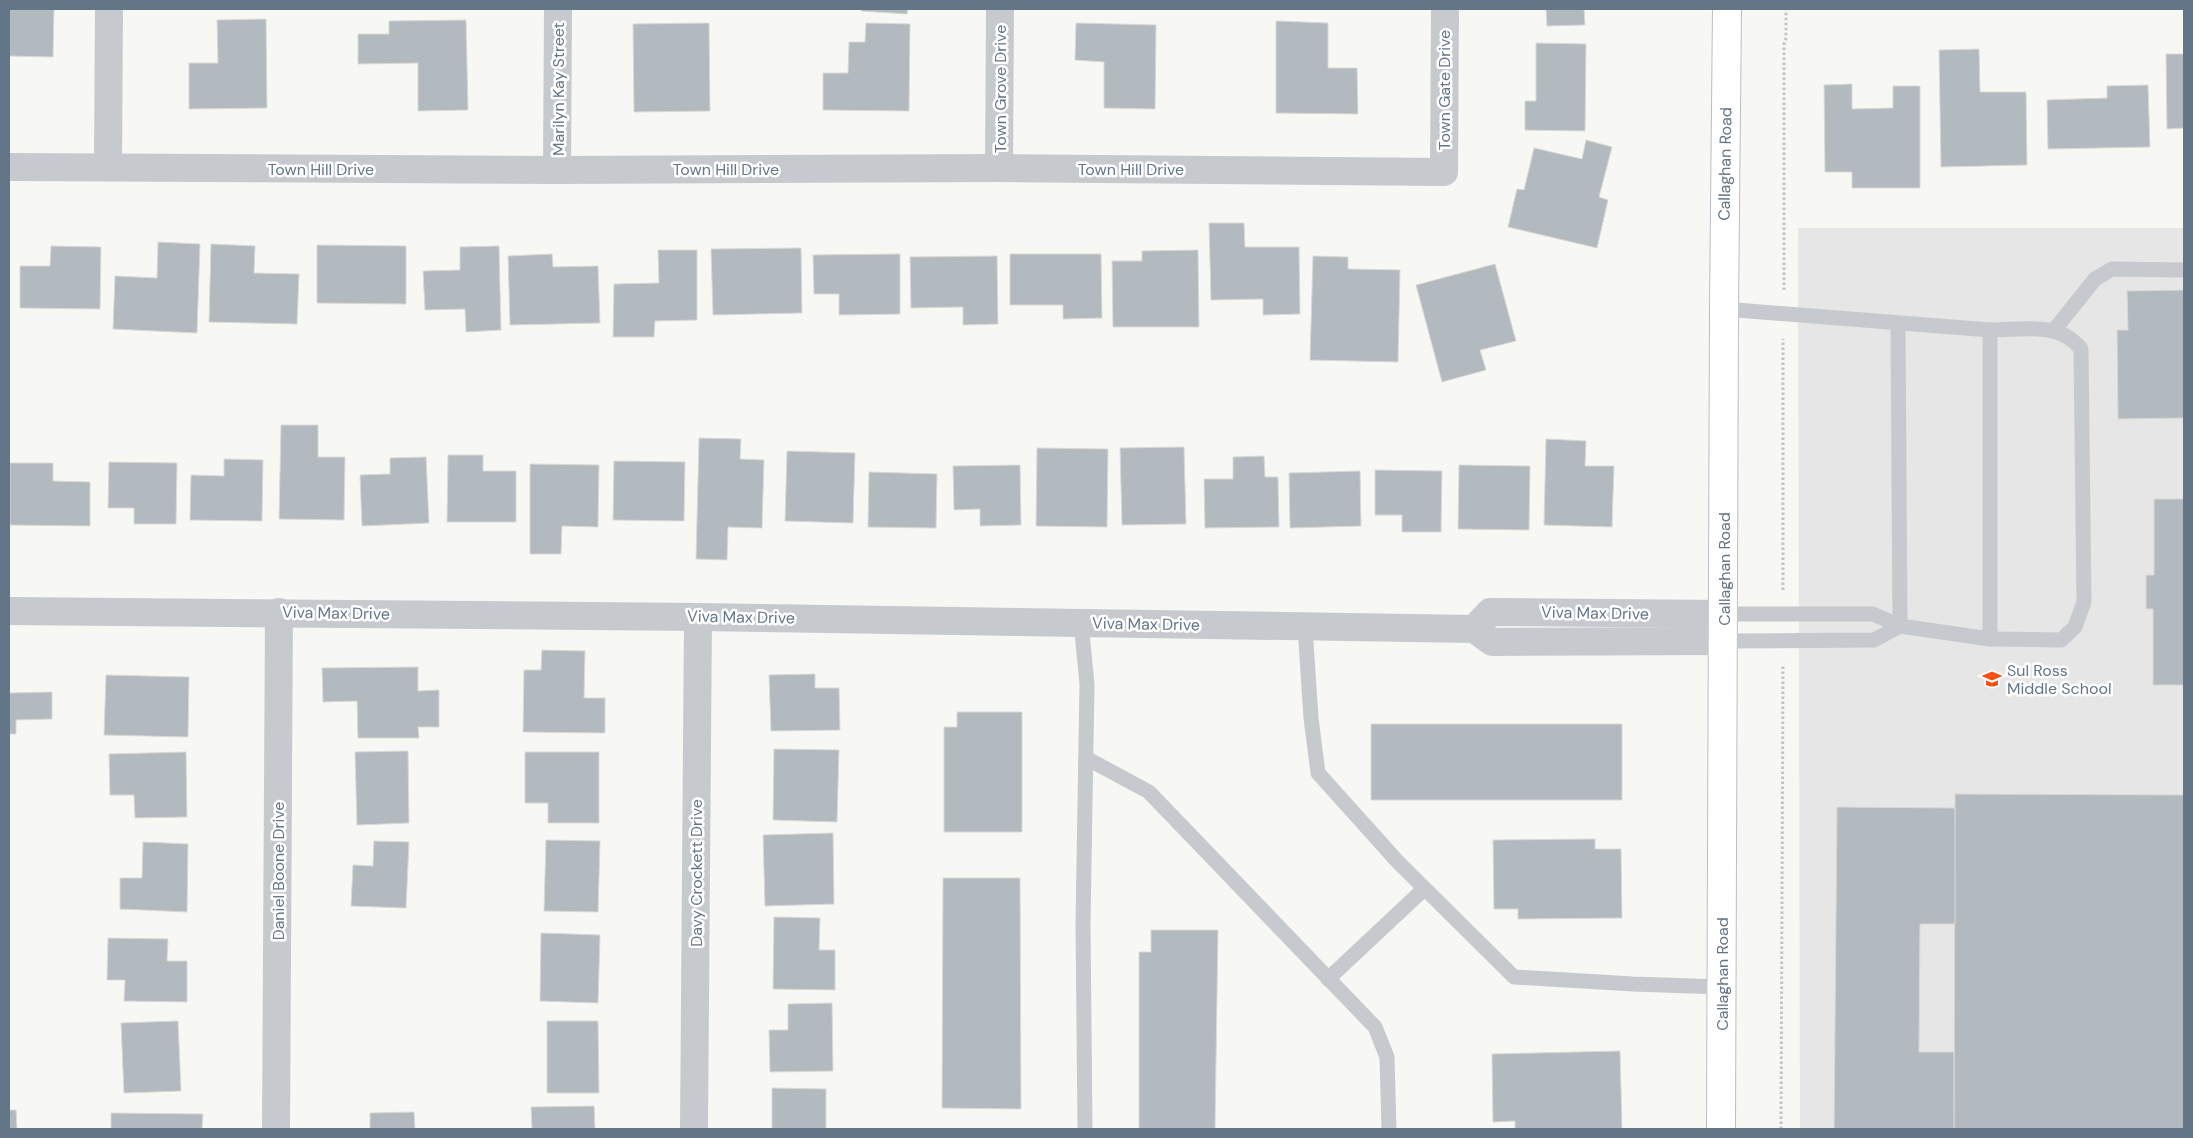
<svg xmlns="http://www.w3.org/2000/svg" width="2193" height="1138" font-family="'DM Sans',sans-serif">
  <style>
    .built { fill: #e5e6e5 }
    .building { fill: #b2b9bf; stroke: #d9d9d6 }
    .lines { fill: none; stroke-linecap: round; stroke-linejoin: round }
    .secondary-casing { stroke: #babfc4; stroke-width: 30 }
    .path { stroke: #c2c3c5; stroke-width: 3; stroke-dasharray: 2.5 2.5; stroke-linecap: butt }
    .service { stroke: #c6cace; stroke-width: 15 }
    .minor { stroke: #c6cace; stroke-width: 28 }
    .secondary { stroke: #fff; stroke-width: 28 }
    .labels { text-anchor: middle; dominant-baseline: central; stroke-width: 5; stroke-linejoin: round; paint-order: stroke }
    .street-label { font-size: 16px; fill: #637688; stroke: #fff }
    .poi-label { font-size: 16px; fill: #637688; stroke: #fff; text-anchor: start }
  </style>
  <rect width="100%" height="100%" fill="#f7f7f4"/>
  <path class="built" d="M1798 228H2184V1129H1800Z"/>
  <g class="building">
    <path d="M9 9H54L53 57 9 56Z"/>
    <path d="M861 9H908L907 14 861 11Z"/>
    <path d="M1546 9H1584L1585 25 1547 26Z"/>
    <path d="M266 19 267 108 189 109V63H218L217 20Z"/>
    <path d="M466 20 468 110 418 111V63L358 64V34H389V21Z"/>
    <path d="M1276 21 1328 23V68H1357L1358 114 1276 113Z"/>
    <path d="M709 23 710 111 634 112 633 24Z"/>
    <path d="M866 23 910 24 909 111 823 110V73H848L849 42H865Z"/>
    <path d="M1076 23 1156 25 1155 109 1104 108V62L1075 60Z"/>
    <path d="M1536 43 1586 44 1585 131 1525 130V101H1536Z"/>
    <path d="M1979 49 1980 92H2026L2027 165 1941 167 1939 50Z"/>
    <path d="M2166 54H2184V128L2167 129Z"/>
    <path d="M1852 84V109L1893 108V86H1920V188H1852V172H1825L1824 85Z"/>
    <path d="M2148 85 2150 147 2048 149 2047 100 2107 98V86Z"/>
    <path d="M1586 140 1612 147 1599 197 1608 200 1597 248 1508 227 1517 189 1524 190 1534 148 1582 159Z"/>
    <path d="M1209 223H1244L1245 247H1299L1300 314 1263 315V299L1211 300Z"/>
    <path d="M158 242 200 244 197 333 113 329 115 276 157 278Z"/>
    <path d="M211 244 255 246 254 273 299 274 297 324 209 322Z"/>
    <path d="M317 245 406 246V304L317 303Z"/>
    <path d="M51 246 101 247 100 309 20 308V266H50Z"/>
    <path d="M499 246 501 330 466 332 465 309 425 310 423 271 460 270V247Z"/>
    <path d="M801 248 802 313 713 315 711 249Z"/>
    <path d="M658 250H697V320L655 321 654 337H613L614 284 659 283Z"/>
    <path d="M1198 250 1199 327H1113L1112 261H1142V251Z"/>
    <path d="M552 254 553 267 598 266 600 323 510 325 508 256Z"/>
    <path d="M900 254V314L839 315V294H814L813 255Z"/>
    <path d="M1010 254H1101L1102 318 1063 319V305H1010Z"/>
    <path d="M997 256 998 324 963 325V307L911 308 910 257Z"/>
    <path d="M1313 256 1348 257V269L1400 270 1398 362 1310 360Z"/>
    <path d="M1495 264 1516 341 1480 350 1486 370 1442 382 1416 285Z"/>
    <path d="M2184 290V418L2118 419 2117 330H2128L2127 291Z"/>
    <path d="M281 425H318V457H345L344 520 279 519Z"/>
    <path d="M699 438 741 439 740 459 764 460 762 528 728 527 727 560 696 559Z"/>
    <path d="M1546 439 1586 441 1585 466H1614L1612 527 1544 525Z"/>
    <path d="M1184 447 1186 524 1122 525 1120 448Z"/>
    <path d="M1037 448 1108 449 1107 527 1036 526Z"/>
    <path d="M787 451 855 453 853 523 785 521Z"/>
    <path d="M448 455H483V471H516V522H447Z"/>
    <path d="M1264 456 1265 477H1278L1279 527 1205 528 1204 479H1233V457Z"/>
    <path d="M426 457 429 523 362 526 360 475 390 474V458Z"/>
    <path d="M224 459 263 460 262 521 190 520 191 475 224 476Z"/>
    <path d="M614 461 685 462 684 521 613 520Z"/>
    <path d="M109 462 177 463 176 524H134V508H108Z"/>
    <path d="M10 463H53V481L90 482V526L10 525Z"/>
    <path d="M530 464 599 465 598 527 562 526 561 554H530Z"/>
    <path d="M1020 465 1021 525 980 526V509L954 510 953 466Z"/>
    <path d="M1459 465 1530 466 1529 530 1458 529Z"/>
    <path d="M1375 470 1442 471 1441 532H1402V515H1375Z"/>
    <path d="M1360 471 1361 526 1290 528 1289 473Z"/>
    <path d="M869 472 937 474 936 528 868 527Z"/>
    <path d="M2154 499H2184V685H2153V609H2146V575H2154Z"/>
    <path d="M542 650 585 651 584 698H605V733L523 732 524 670H541Z"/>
    <path d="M9 665V693L52 692V719L16 720V734H9Z"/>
    <path d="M418 667V691L439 690V727H418L419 738H358L357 701 323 702 322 668Z"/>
    <path d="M815 674V688H839L840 730 771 731 769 675Z"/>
    <path d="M106 675 189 677 188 737 104 735Z"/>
    <path d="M957 712H1022V832H944V727H957Z"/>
    <rect x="1371" y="724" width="251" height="76"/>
    <path d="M774 749 839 750 837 822 773 820Z"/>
    <path d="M408 751 409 823 357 825 355 752Z"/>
    <path d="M186 752 187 817 135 818 134 795H110L109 754Z"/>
    <path d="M525 752H599V823H548V803H525Z"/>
    <path d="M1955 794 2184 795V1129H1954Z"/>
    <path d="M1837 807 1955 808V924H1920L1919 1052H1954V1129H1834Z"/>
    <path d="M833 833 834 904 765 906 763 835Z"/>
    <path d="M1595 839V849H1621L1622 918 1518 919V909H1494L1493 840Z"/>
    <path d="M546 840 600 841 598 912 544 911Z"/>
    <path d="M374 841 409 842 406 908 351 906 353 865 373 866Z"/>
    <path d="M143 842 188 844 187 912 120 909V878H142Z"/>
    <path d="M943 878H1020L1021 1109 942 1108Z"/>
    <path d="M774 917 820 918 819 950H835V990L773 989Z"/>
    <path d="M1151 930H1218L1215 1129H1139V952H1151Z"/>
    <path d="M541 933 600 935 598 1003 540 1001Z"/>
    <path d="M108 938 168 939 167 961H187V1002L124 1001 125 980H107Z"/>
    <path d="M832 1003 833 1071 770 1072 769 1030H788V1004Z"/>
    <path d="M178 1021 181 1091 124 1093 121 1023Z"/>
    <path d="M547 1021H598L599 1093H547Z"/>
    <path d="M1620 1051 1622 1129H1515V1121L1493 1122 1492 1054Z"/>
    <path d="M772 1088 826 1089V1129H772Z"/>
    <path d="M594 1106 595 1129H532L531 1107Z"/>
    <path d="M9 1110H16L17 1129H9Z"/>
    <path d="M414 1112 415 1129H370V1113Z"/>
    <path d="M111 1113 203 1114 202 1129H111Z"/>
  </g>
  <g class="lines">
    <g class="secondary-casing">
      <path id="secondary" d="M1721 1129 1724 309 1727 9"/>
    </g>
    <g class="path">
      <path d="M1784 290V44L1786 38V9"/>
      <path d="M1783 590V339"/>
      <path d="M1781 1129 1783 664"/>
    </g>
    <g class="service">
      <path d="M1724 309 1990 330V639L1900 626 1873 614H1724"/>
      <path d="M1898 324 1900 626"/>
      <path d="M2055 329 2095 279 2112 269 2184 270"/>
      <path d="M1081 623 1087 684 1083 923 1085 1129"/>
      <path d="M1305 627 1311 718 1318 773 1397 861 1514 977 1633 984 1722 987"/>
      <path d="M1990 639 2061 640 2075 627 2084 602 2081 349C2059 321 2023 330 1990 330"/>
      <path d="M1724 641 1874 640 1900 626"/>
      <path d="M1086 758 1149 792 1375 1027 1387 1057 1389 1129"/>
      <path d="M1328 979 1424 889"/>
    </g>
    <g class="minor">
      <path d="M9 167 557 170 999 168 1444 172 1445 9"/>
      <path d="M108 167 109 9"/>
      <path d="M999 168 1000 9"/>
      <path d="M557 170 558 9"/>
      <path d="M9 611 698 617 1474 629 1492 642 1724 641"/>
      <path d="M1474 629 1490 612 1724 614"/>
      <path d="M276 1129 279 612"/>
      <path d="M694 1129 698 617"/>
    </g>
    <use href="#secondary" class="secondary"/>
  </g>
  <defs>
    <g id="school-bare" transform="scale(1.5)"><path d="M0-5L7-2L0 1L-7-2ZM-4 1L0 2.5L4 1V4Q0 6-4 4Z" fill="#f65115" stroke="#fff" stroke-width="2.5" paint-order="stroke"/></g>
  </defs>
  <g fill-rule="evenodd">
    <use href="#school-bare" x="1992" y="679"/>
  </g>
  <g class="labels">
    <g class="street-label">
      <text transform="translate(558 89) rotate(-90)">Marilyn Kay Street</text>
      <text transform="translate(1000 89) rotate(-90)">Town Grove Drive</text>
      <text transform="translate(1444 90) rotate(-90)">Town Gate Drive</text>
      <text transform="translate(1725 164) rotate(-89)">Callaghan Road</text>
      <text x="321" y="169">Town Hill Drive</text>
      <text x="726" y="169">Town Hill Drive</text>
      <text x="1131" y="169">Town Hill Drive</text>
      <text transform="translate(1724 569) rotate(-90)">Callaghan Road</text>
      <text transform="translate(336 613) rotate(1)">Viva Max Drive</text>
      <text transform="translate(1595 613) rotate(1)">Viva Max Drive</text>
      <text transform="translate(741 617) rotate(1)">Viva Max Drive</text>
      <text transform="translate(1146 624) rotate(1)">Viva Max Drive</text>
      <text transform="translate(278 871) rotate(-90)">Daniel Boone Drive</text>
      <text transform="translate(696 873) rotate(-90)">Davy Crockett Drive</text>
      <text transform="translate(1722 974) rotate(-90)">Callaghan Road</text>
    </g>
    <g class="poi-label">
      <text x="2007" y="670">Sul Ross<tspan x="2007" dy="18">Middle School</tspan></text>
    </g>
  </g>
  <rect width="2193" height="1138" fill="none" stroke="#637688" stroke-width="20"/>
</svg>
